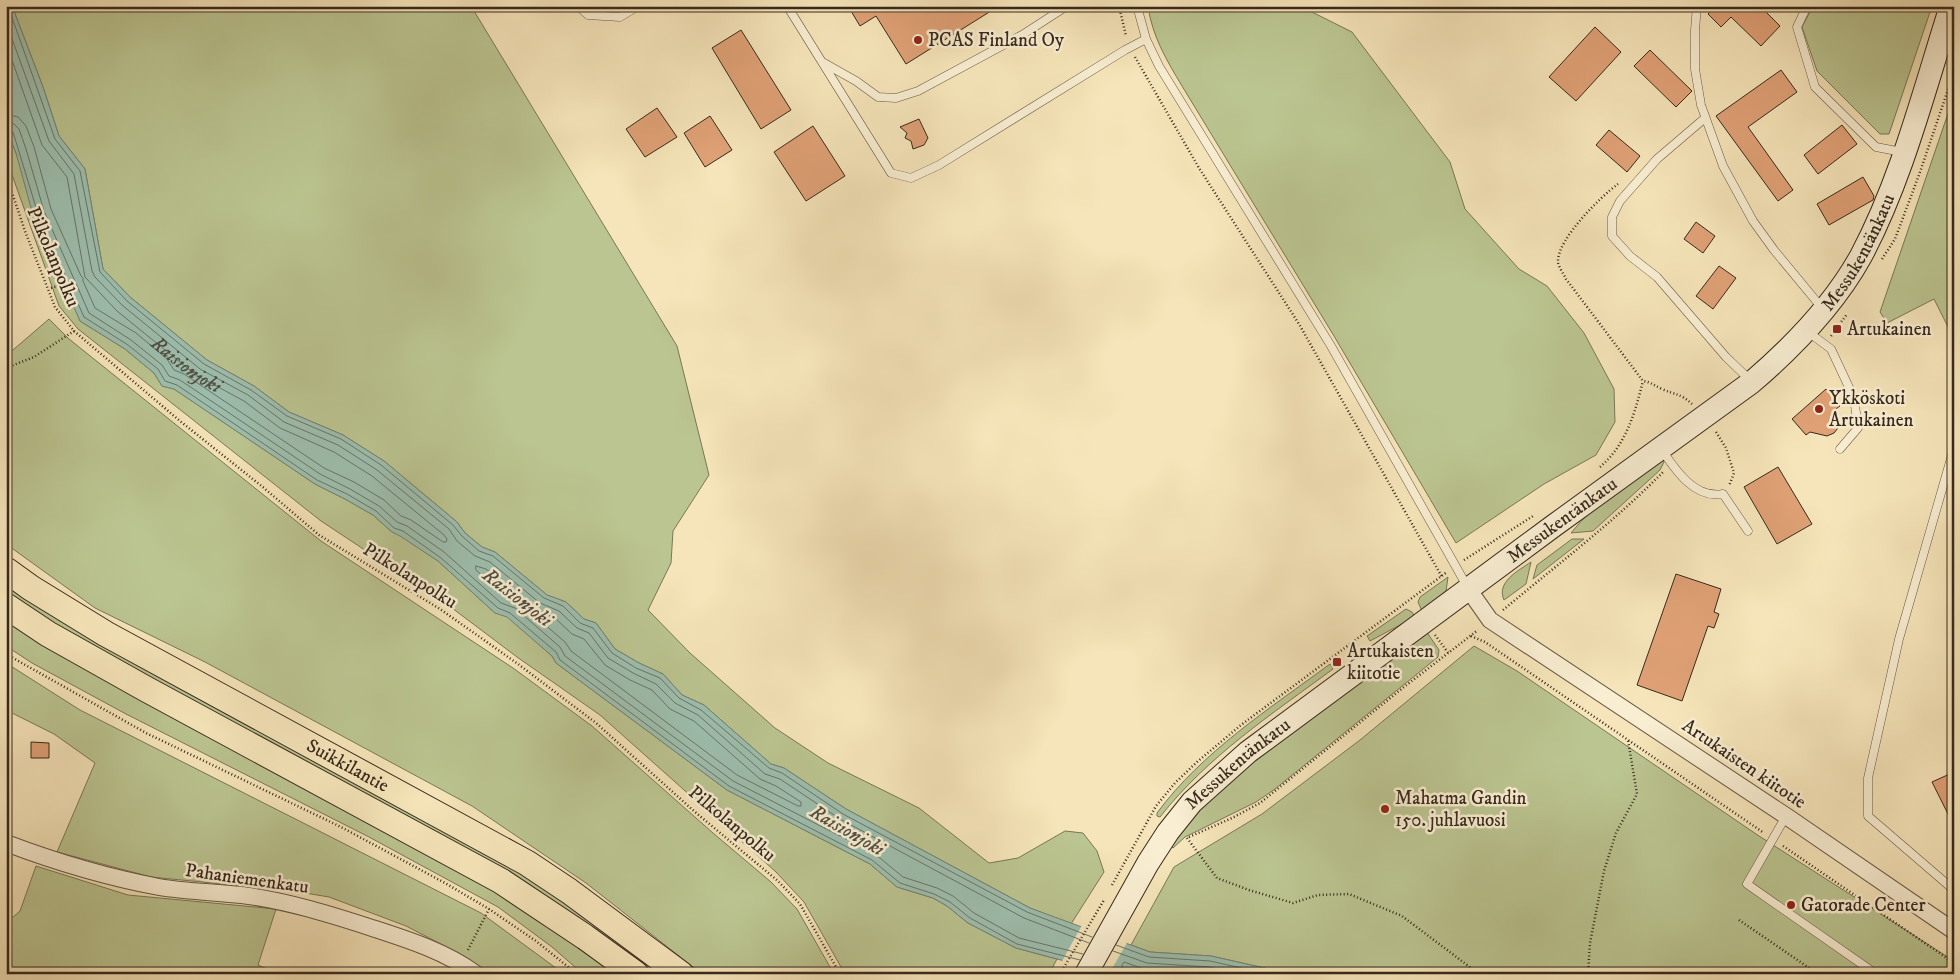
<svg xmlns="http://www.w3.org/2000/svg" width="1960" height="980" font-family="'IM FELL DW Pica',serif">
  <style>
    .green { fill: #bbc591; stroke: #797757 }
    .water { fill: #9dbfaf; stroke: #748375 }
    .pier { fill: #f6e5ba }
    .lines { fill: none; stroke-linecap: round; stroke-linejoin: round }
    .shore { stroke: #6a7466; stroke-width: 1 }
    .building { fill: #e0a176; stroke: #37291d }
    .lane-casing { stroke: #675844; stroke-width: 9 }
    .street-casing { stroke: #675844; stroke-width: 18 }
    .secondary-casing { stroke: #37291d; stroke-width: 24 }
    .primary-casing { stroke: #37291d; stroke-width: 27 }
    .path { stroke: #37291d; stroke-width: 2.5; stroke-dasharray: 1 2.5; stroke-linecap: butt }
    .lane { stroke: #f9eed2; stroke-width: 8 }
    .street { stroke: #f9eed2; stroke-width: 16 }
    .secondary { stroke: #f9eed2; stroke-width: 22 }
    .primary { stroke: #f6e5ba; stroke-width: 25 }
    .poi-dot { fill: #8f2418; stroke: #f9eed2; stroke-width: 2 }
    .labels { text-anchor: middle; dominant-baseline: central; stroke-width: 5; stroke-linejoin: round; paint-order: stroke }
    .poi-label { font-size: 19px; fill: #37291d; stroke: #f9eed2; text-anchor: start }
    .street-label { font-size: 19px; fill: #37291d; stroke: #f9eed2 }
    .water-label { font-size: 20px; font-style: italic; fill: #504e42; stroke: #f9eed2 }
  </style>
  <rect width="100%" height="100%" fill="#f6e5ba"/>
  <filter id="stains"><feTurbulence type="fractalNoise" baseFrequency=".004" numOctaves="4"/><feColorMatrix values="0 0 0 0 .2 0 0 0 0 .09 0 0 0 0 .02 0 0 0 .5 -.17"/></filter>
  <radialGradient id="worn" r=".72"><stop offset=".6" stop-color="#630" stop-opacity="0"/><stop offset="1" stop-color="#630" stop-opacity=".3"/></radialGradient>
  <g class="green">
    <path d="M12 6H471L677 346 709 475 673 531 671 563 648 610 690 653 775 728 828 763 919 808 989 863 1018 858 1065 831 1083 833 1097 851 1104 872 1071 924 1030 908 846 809 784 768 771 764 704 705 682 695 663 674 639 663 615 649 596 623 584 619 566 602 547 595 495 552 482 547 465 533 457 522 384 461 343 435 289 412 254 386 207 360 130 297 103 269 85 169 59 136 43 87Z"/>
    <path d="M1148 6H1300L1352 32 1450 162 1465 209 1519 269 1547 286 1584 333 1614 389 1615 422 1596 455 1544 484 1456 543 1334 336 1182 86C1167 61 1152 36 1148 6Z"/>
    <path d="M1813 6H1932L1889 134H1880L1817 71 1802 27Z"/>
    <path d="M1954 96V156L1950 158 1954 165V339L1934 299 1887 323 1880 312Z"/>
    <path d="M6 127 80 321 125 349 154 373 162 386 174 389 315 484 345 499 373 515 392 532 400 535 438 561 495 613 507 616 552 656 556 663 727 790 870 864 897 887 933 898 947 906 968 923 1016 948 1057 959 1049 974 1026 972 1014 974H845L804 902 776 872 600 715 517 657 448 605 321 521 78 329 59 306 6 158Z"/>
    <path d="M49 319 69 339 321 541 513 668 592 726 713 833 771 882 797 909 834 974H702L586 883 472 806 205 662 95 608 6 544V356Z"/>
    <path d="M1663 460 1664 462 1660 470 1593 531 1571 533C1595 502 1631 482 1663 460Z"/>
    <path d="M1572 539H1584L1533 579 1537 565Z"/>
    <path d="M1531 562 1526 584 1504 600C1496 582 1518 571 1531 562Z"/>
    <path d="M1448 577 1446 591 1422 611 1418 602 1420 597Z"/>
    <path d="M6 583 515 868 667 974H650L639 965 90 647 6 594Z"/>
    <path d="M1406 609 1412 612 1415 617 1370 641 1367 636Z"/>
    <path d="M6 618 508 897 617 974H583L552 947 498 907 369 837 126 714 32 663 6 646Z"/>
    <path d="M1426 631 1439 650 1438 657 1275 789 1256 802 1185 837 1173 848 1170 846 1202 806 1244 766Z"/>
    <path d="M1474 646 1517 671 1759 836 1954 961V974H1291L1211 956 1150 952 1131 945 1174 867 1262 814 1360 740Z"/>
    <path d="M6 663 80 710 481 913 564 974H485L462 955 406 926 329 897 293 891 151 877 57 852 95 763 54 734 6 710Z"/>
    <path d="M1330 664 1333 669C1272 714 1208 756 1160 817L1157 816V813C1202 752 1269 709 1330 664Z"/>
    <path d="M36 866 128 895 276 909 258 965 278 974H6V923L20 911Z"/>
  </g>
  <path class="water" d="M6 6H12L43 87 59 136 85 169 103 269 130 297 207 360 254 386 289 412 343 435 384 461 457 522 465 533 482 547 495 552 547 595 566 602 584 619 596 623 615 649 639 663 663 674 682 695 704 705 771 764 784 768 846 809 1030 908 1150 952 1211 956 1291 974H1113L1016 948 968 923 947 906 933 898 897 887 870 864 727 790 556 663 552 656 507 617 495 613 438 561 400 536 392 532 373 515 345 499 315 484 174 389 162 386 154 373 125 349 80 321 33 215 16 153 6 127Z"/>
  <path class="pier" d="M1082 925 1128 941 1109 974H1103L1061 963Z"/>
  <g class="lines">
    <g class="shore">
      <path d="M8 6 55 139 80 171 100 272 127 301 204 364 251 390 287 416 341 439 381 465 453 525 462 536 479 551 493 556 544 598 563 606 580 623 593 628 612 653 636 668 660 678 679 698 701 710 769 768 782 773 843 814 1027 912 1092 937"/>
      <path d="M6 22 49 141 74 174 92 271 95 277 122 305 200 369 248 395 284 422 338 445 377 470 449 529 457 541 475 556 490 562 540 603 559 611 577 628 589 633 608 658 633 673 656 684 675 703 698 715 765 774 780 779 840 819 1024 918 1089 943"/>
      <path id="s1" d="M6 43 42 145 67 177 85 277 117 311 196 375 244 401 280 428 334 452 372 476 444 535 447 539 446 542H443L411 520 401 516 384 500 354 482 324 468 184 374 174 370 167 359 136 333 95 308 83 281V278L81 276 51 209 34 147 26 126 18 117 6 114"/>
      <path d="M6 122 14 124 19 129 26 149 44 211 89 313 131 340 162 365 169 376 180 380 320 474 350 489 379 506 397 522 407 526 444 552 501 603 515 608 560 647 565 656 733 781 875 854 903 877 937 888 953 896 974 913 1019 938 1083 954"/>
      <path d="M6 128 10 129 13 132 38 214 84 317 128 345 158 369 165 381 177 385 317 480 347 494 376 511 394 528 403 531 441 558 498 608 510 613 556 652 560 660 729 786 872 860 900 883 934 894 950 902 970 918 1017 944 1080 960"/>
      <path d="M476 566 486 569 520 596V600C503 601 488 580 476 570Z"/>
      <path d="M532 607 555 618 572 634 584 639 605 665 630 680 652 690 670 709 694 721 760 779 776 786 801 802V806H798L737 775 571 651 565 642 529 611V608Z"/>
      <path d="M1116 945 1149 957 1210 961 1268 974"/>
      <path d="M1113 951 1147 963 1209 967 1238 974"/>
      <path d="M1123 974 1122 965 1124 962 1147 970 1193 974"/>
    </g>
  </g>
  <g class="building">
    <path d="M848 6H999L906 64 876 16 860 26Z"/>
    <path d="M1716 6H1760L1780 26 1761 46 1731 17 1721 27 1708 14Z"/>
    <path d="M1595 27 1621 52 1576 101 1549 77Z"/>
    <path d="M741 30 791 110 761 129 712 48Z"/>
    <path d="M1650 50 1692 91 1676 107 1634 66Z"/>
    <path d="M1781 70 1797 92 1748 127 1793 190 1778 201 1716 116Z"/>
    <path d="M657 108 677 137 645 157 626 129Z"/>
    <path d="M710 116 732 150 705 167 684 133Z"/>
    <path d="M919 119 928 138 924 145 913 149 911 141 905 138 907 133 900 127Z"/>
    <path d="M1842 125 1857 144 1818 174 1804 155Z"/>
    <path d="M813 126 845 176 806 201 774 152Z"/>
    <path d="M1609 130 1640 156 1627 172 1596 145Z"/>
    <path d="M1863 177 1874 196 1873 200 1829 225 1817 204Z"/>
    <path d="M1696 222 1715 236 1703 253 1684 239Z"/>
    <path d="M1719 266 1736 278 1713 309 1696 296Z"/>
    <path d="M1826 389 1840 406 1833 411 1838 421V428L1834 433 1827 436 1810 432 1806 435 1792 419Z"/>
    <path d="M1778 467 1812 524 1777 544 1744 487Z"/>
    <path d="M1676 574 1721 589 1714 612 1719 614 1714 628 1708 626 1682 701 1637 685Z"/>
    <path d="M31 742 49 743V758H31Z"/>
    <path d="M1954 772V826L1932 782Z"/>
  </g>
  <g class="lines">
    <g class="lane-casing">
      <g id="lane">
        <path d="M578 6 588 15 620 17 638 6"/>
        <path d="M789 6V9L891 173 911 178 939 165 1125 50 1146 39"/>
        <path d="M1137 6 1146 39 1159 66 1331 346 1468 588"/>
        <path d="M1697 6 1695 30V69L1701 105 1723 166 1753 221 1774 250 1822 308"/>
        <path d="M1807 6 1797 27 1815 87 1876 147 1902 152"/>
        <path d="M824 63 856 81 878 97 896 98 918 91 1022 35 1067 6"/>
        <path d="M1705 118 1657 159 1620 201 1612 217V236L1630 256 1657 277 1726 357 1751 381"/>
        <path d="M1808 332 1831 349 1854 398 1858 428 1840 449"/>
        <path d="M1954 448 1899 639 1868 778V816L1954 890"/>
        <path d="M1662 450C1676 471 1695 499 1723 494L1748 531"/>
        <path d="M1786 816 1747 884 1876 974"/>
      </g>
    </g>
    <g class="street-casing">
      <g id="street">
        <path d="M1469 590 1490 620 1786 816 1954 931"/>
        <path d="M6 843C56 862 106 877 159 887 188 892 219 892 249 896 290 902 329 914 369 927 406 939 445 951 476 974"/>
      </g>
    </g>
    <g class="secondary-casing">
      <g id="secondary">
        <path id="s2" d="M1086 974 1148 863 1168 832 1192 802 1248 752 1552 527 1752 382C1794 346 1834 305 1861 256 1902 179 1924 90 1951 6"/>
      </g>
    </g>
    <g class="primary-casing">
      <g id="primary">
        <path id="s3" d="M6 570 31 588 106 634 527 863 569 891 681 974"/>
        <path d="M6 606 48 634 146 689 501 881 585 937 636 974"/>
      </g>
    </g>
    <g class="path">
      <path d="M1119 6 1126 36"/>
      <path d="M1135 57 1199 168 1299 324 1442 577"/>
      <path d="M6 175 25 231 55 307 74 331 180 421 264 488 319 535 440 609 518 664 596 723 695 812 778 881 800 904 840 974"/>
      <path d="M1618 184C1600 197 1558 239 1558 261 1558 267 1564 274 1566 279L1643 381C1651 382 1655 386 1662 389 1675 395 1680 393 1692 404"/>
      <path d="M1882 259 1895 239 1919 175 1954 72"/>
      <path d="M51 288 62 285 54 258"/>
      <path d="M1831 336 1847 314"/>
      <path d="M6 368 34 357 74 331"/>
      <path d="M1716 432 1726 448 1734 473 1729 486"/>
      <path d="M1600 467C1626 445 1635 413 1643 381"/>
      <path d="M1464 560 1533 516"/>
      <path d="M1503 610C1558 564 1614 522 1664 471"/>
      <path d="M1435 635 1449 654"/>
      <path d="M1471 636 1485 642 1764 833"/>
      <path d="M6 654 146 733 341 827 445 883 489 909 536 941 577 974"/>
      <path d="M1189 837 1232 818 1260 803 1404 687 1478 630"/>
      <path d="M1187 838 1217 878 1249 890 1293 903 1318 895 1349 894 1402 916 1479 974"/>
      <path d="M1783 846 1954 963"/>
      <path d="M1112 885 1156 806 1175 783 1197 762 1241 725 1447 572"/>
      <path d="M1739 920 1818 974"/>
      <path d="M468 950 489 909"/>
      <path d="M1060 974 1104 900"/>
      <path d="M1588 974 1590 943 1604 871 1616 833 1637 794 1628 740"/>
    </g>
    <use href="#lane" class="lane"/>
    <use href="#street" class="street"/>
    <use href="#secondary" class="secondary"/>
    <use href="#primary" class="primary"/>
  </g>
  <g class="poi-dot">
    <circle cx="918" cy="40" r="5"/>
    <rect x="1832" y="324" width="10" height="10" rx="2.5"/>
    <circle cx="1819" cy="409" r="5"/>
    <rect x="1332" y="657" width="10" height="10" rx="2.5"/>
    <circle cx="1385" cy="809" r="5"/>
    <circle cx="1791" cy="905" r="5"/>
  </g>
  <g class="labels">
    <g class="poi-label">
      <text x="928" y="40">PCAS Finland Oy</text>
      <text x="1847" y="329">Artukainen</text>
      <text x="1829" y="398">Ykköskoti<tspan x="1829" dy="22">Artukainen</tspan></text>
      <text x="1347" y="651">Artukaisten<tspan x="1347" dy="22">kiitotie</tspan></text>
      <text x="1395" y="798">Mahatma Gandin<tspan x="1395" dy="22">150. juhlavuosi</tspan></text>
      <text x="1801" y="905">Gatorade Center</text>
    </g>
    <g class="street-label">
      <text stroke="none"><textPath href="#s2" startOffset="1072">Messukentänkatu</textPath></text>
      <text transform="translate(53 257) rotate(67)">Pilkolanpolku</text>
      <text stroke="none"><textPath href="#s2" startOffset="668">Messukentänkatu</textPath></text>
      <text transform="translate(410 576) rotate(32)">Pilkolanpolku</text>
      <text transform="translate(1744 764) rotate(34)">Artukaisten kiitotie</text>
      <text stroke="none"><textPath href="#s2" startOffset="262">Messukentänkatu</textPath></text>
      <text stroke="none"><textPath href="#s3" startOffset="394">Suikkilantie</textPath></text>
      <text transform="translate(732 824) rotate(40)">Pilkolanpolku</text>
      <text transform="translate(247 879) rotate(8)">Pahaniemenkatu</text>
    </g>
    <g class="water-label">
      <text stroke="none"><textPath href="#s1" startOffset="385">Raisionjoki</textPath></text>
      <text transform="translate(517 598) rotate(38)">Raisionjoki</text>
      <text transform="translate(847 831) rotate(30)">Raisionjoki</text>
    </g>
  </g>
  <rect width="1960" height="980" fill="none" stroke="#f6e5ba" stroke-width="25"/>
  <rect x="8" y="8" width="1945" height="965" fill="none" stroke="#37291d" stroke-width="2.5"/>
  <rect x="12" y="12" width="1935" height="955" fill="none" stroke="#37291d"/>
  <rect width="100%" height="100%" filter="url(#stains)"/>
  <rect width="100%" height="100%" fill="url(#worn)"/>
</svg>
